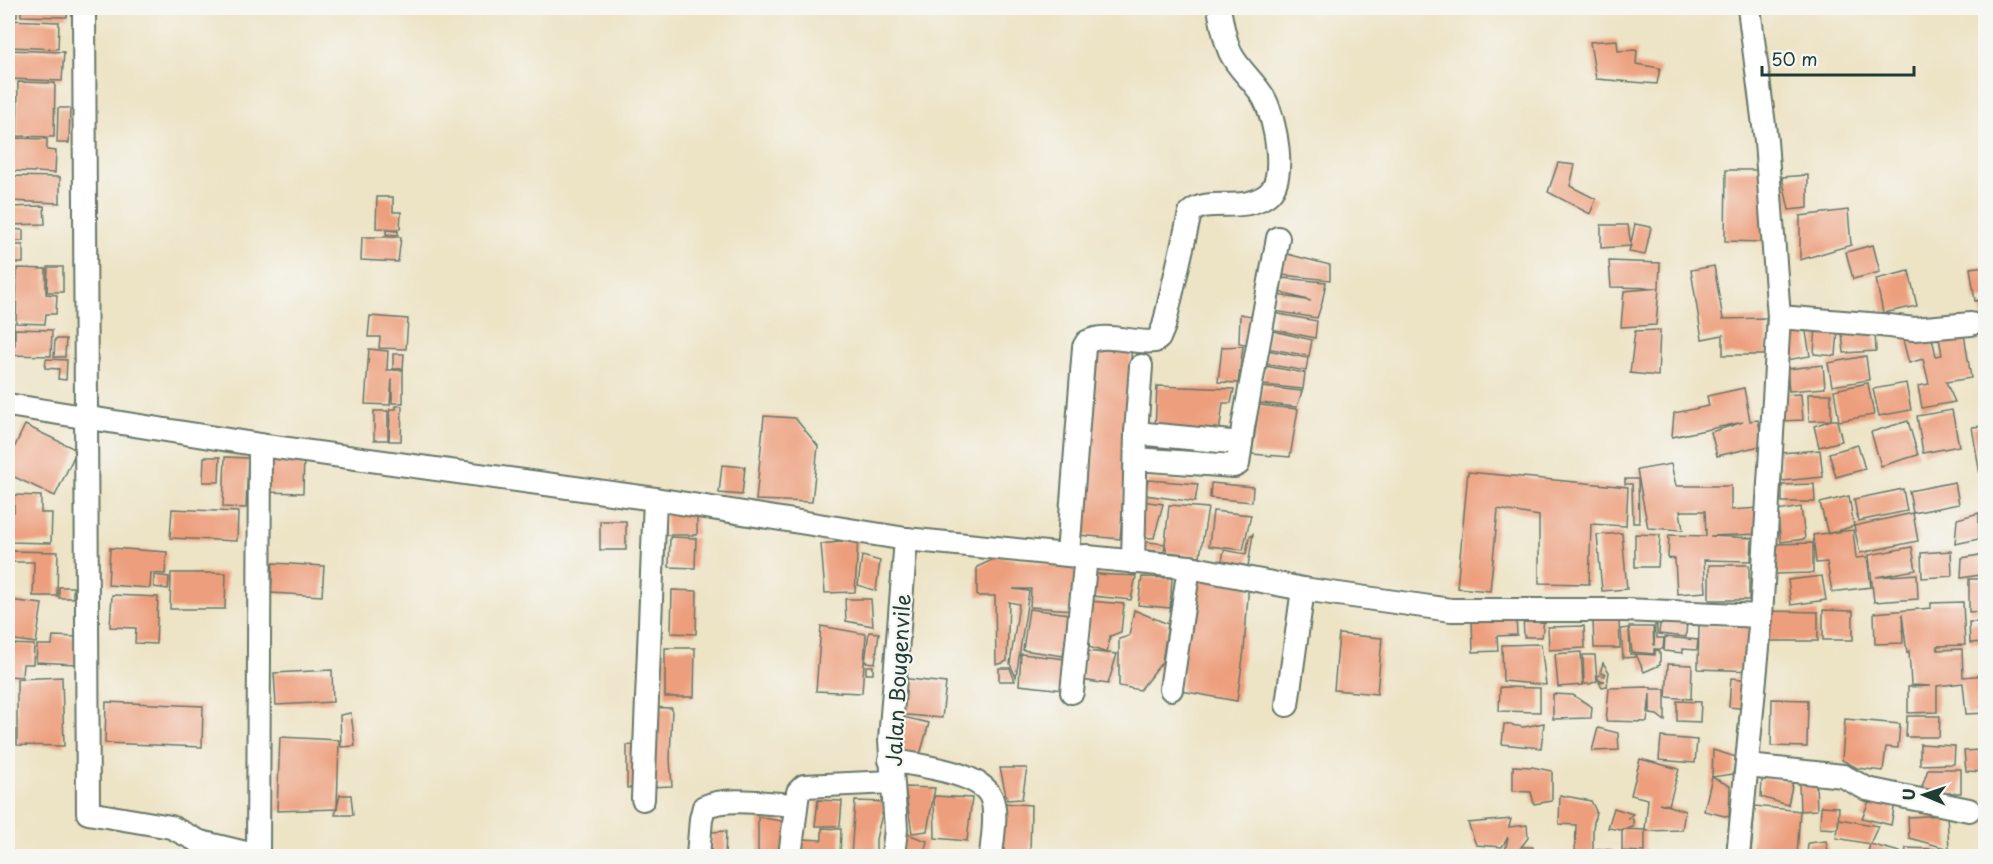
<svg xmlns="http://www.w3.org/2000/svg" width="1993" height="864" font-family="'Playpen Sans',sans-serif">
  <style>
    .building { fill: #ed9e7b }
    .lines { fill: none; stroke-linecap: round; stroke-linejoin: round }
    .minor-casing { stroke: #677767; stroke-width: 26 }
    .minor { stroke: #fff; stroke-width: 22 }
    .labels { text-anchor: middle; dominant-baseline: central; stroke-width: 4.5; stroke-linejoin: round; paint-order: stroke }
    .street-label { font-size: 21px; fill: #1f3d34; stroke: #f6f6f2 }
  </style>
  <rect width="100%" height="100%" fill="#f6f6f2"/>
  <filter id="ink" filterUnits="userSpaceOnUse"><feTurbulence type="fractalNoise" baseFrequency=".0167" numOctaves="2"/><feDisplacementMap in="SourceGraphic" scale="12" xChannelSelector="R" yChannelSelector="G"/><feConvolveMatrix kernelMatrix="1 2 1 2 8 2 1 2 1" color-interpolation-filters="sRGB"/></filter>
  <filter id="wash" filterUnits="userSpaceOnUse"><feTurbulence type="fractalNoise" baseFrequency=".008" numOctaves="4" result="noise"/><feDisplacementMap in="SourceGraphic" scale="24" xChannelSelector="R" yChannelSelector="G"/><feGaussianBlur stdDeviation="1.35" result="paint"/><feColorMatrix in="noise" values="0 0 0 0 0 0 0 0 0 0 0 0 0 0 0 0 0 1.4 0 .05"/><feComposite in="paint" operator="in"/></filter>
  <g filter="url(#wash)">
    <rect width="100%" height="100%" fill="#ede3c5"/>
    <g id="blocks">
      <g class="building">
        <rect x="8" y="8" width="9" height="9"/>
        <path d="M21 8H68L67 17 21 16Z"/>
        <path d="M8 20 59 22 58 49 8 47Z"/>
        <path d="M1617 40 1618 51 1637 50 1636 64 1660 68 1657 84 1596 79 1590 42Z"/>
        <path d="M8 50 64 52 62 81 8 79Z"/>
        <path d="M18 82 55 83 54 137 17 136Z"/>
        <path d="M58 108H70L69 143H57Z"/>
        <path d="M14 138 47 139V150L56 151 55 173 13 171Z"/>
        <path d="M8 146H11L10 171H8Z"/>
        <path d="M1558 163 1575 165 1570 186 1596 199 1590 214 1548 192Z"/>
        <path d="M1726 170H1765L1764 242 1725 241Z"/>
        <path d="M1808 175V208L1789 210 1782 177Z"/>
        <path d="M8 176 60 177V203L8 201Z"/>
        <path d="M377 197H393V212H401L400 229 376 228Z"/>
        <path d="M44 206 45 224 8 225V207Z"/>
        <path d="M1848 210 1851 245 1800 260V216Z"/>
        <path d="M1635 224 1651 227 1645 255 1629 252Z"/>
        <path d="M1601 225H1628L1631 246 1601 248Z"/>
        <path d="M8 229 23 230V241H8Z"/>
        <path d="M386 230 398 231V235L386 234Z"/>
        <path d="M362 237H401L398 262 361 260Z"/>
        <rect x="8" y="245" width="15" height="18"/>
        <path d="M1873 245 1880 272 1853 279 1846 252Z"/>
        <path d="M1287 254 1330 265V280L1282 275Z"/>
        <path d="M1609 261 1660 263 1659 288 1656 325 1621 327 1624 291 1659 288 1611 287Z"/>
        <rect x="8" y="265" width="4" height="31"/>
        <path d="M1714 266 1723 319 1766 318 1767 355H1723V335L1702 339 1691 270Z"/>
        <path d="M1986 266V299L1975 301 1970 268Z"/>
        <path d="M48 267H63V292H47Z"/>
        <path d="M17 268 46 269V294L57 295 56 314H46L45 324 16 323Z"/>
        <path d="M1909 271 1917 306 1883 313 1876 279Z"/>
        <path d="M1282 278 1326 282 1322 303 1317 318 1274 311 1278 295 1311 301 1278 292Z"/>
        <rect x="8" y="299" width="5" height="20"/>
        <path d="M1981 305H1986V325H1984Z"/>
        <path d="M1274 313 1317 321 1315 338 1271 329Z"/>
        <path d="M1240 314 1257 317 1255 346 1239 343Z"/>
        <path d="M370 316 408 319 406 349 379 348 380 337H368Z"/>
        <path d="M1804 320 1810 356 1787 360 1781 325Z"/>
        <rect x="8" y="323" width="6" height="21"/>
        <path d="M1816 326 1838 329 1836 356 1814 354Z"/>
        <path d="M15 329 52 330 51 356 8 355V345H15Z"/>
        <path d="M1269 330 1312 340 1309 356 1266 348Z"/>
        <path d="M1660 330 1658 376 1630 373 1635 331Z"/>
        <path d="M1875 332 1876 351 1844 353 1842 333Z"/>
        <path d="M1931 333 1936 356 1942 355 1939 338 1964 334 1971 378 1946 382 1955 402 1922 408 1918 386 1929 384 1923 359 1909 363 1903 340Z"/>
        <path d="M55 339H66L65 357H54Z"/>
        <path d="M1090 343H1132L1126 441H1128L1120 539 1079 535Z"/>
        <path d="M1243 346 1238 383 1218 382 1222 347Z"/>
        <path d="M369 349 388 351 387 370H403V403H392V378L390 405 365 404Z"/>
        <path d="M1267 350 1308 358 1306 371 1265 364Z"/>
        <path d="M393 354H404L403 369H393Z"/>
        <path d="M1866 356 1869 380 1832 386 1828 363Z"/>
        <path d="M46 359 67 360 66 380 58 379 59 369 45 368Z"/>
        <path d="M1823 365 1825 388 1789 391 1787 369Z"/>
        <path d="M1265 366 1305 373 1303 389 1263 385Z"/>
        <path d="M1868 383 1874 415 1839 421 1834 390Z"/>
        <path d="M1906 383 1911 410 1879 416 1873 389Z"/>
        <path d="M1157 386 1234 389 1231 403H1223L1219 433 1155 430Z"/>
        <path d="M1262 387 1302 391 1297 407 1260 403Z"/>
        <path d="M1744 388 1750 421 1758 420 1764 445 1717 456 1711 432 1743 422 1672 437 1674 413 1709 406 1707 396Z"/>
        <path d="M1801 394 1803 420 1781 421 1780 395Z"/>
        <path d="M1808 394H1831V420H1837L1842 441 1819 447 1814 426 1831 420 1809 421Z"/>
        <path d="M1259 405 1298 409 1290 457 1252 454Z"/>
        <path d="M396 406H402L401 441H389L390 409H396Z"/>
        <path d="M1952 410 1959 446 1923 453 1917 416Z"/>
        <rect x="374" y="411" width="14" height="29"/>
        <path d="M764 416 795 418 818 446 812 502 756 500Z"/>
        <path d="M1908 421 1918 455 1881 466 1871 432Z"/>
        <path d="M25 425 77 450 55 496 8 474V461Z"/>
        <path d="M1986 426V498H1984L1972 427Z"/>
        <path d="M1858 445 1865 469 1836 477 1829 453Z"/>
        <path d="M1820 450 1823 477 1782 481 1780 453Z"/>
        <path d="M264 452 304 453 303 493 263 492Z"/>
        <path d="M204 457H220L219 482H203Z"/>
        <path d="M225 457 248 458 246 508 223 507Z"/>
        <path d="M1671 464 1676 486H1731V510L1759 508 1760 534 1710 536 1752 538 1751 561 1704 560 1706 592 1677 594 1675 559 1668 558 1669 535 1706 536 1705 511H1680L1683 530 1648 528 1637 470Z"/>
        <path d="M722 465 745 467 742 495 719 493Z"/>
        <path d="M1468 472 1628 487 1626 526 1591 524 1589 584 1539 583V516L1498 509 1490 591 1457 588Z"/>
        <path d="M1625 479H1638L1639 523H1633L1632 484H1625Z"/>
        <path d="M1148 480 1198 484 1195 502 1145 495Z"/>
        <path d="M1955 482 1959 504 1913 513 1909 491Z"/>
        <path d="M1211 483 1253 487 1252 502 1210 498Z"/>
        <path d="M1814 484 1815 502H1782V485Z"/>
        <path d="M1903 489 1907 511 1858 521 1854 499Z"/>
        <path d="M14 495 41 496V513H52L51 543 8 542V512H14Z"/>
        <path d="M1849 496 1854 526 1828 534 1820 503Z"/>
        <path d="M1141 501 1163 504 1154 538 1136 537Z"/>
        <path d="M1169 505 1208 508 1200 556 1167 552 1165 544 1164 552 1139 549 1140 541 1165 544Z"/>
        <path d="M1801 507 1805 539 1781 542 1777 511Z"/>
        <path d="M172 509 238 512 237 541 170 538Z"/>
        <rect x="666" y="511" width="31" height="24"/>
        <path d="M1213 511 1251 515 1243 550 1209 546Z"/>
        <path d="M1913 513 1918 541 1860 553 1854 526Z"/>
        <path d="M1979 513V539L1955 544 1957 519Z"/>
        <rect x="600" y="521" width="26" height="29"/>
        <path d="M1853 530 1856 558 1867 557 1871 587 1832 592 1827 562 1816 563 1813 535Z"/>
        <path d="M1622 533 1627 589 1602 591 1597 535Z"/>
        <path d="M1253 534 1248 566 1222 561 1224 550 1246 554 1249 538Z"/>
        <path d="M1635 534 1660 535 1658 567H1635Z"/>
        <path d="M670 537 696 538 695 568 669 567Z"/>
        <path d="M858 540 855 592 825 593 821 544Z"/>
        <path d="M1813 543V573L1774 574 1773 544Z"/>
        <path d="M1912 547 1916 570 1876 577 1917 574 1918 599 1874 602 1869 555Z"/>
        <path d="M110 548 167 552 165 574 151 573 150 588 108 585Z"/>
        <path d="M8 551 58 552 57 596H33L34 562H8Z"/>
        <path d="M1951 551 1952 576 1922 578 1921 553Z"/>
        <path d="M1986 554V574L1961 578 1962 558Z"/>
        <path d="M990 555 1080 569 1073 610 1030 607 1031 589H1013L1029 591 1016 677 1010 664 1019 604 1009 602 1007 661 1000 664H996L995 596H977V567L990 561Z"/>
        <path d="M862 556 880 561 876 591 858 585Z"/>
        <path d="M273 563 324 566 322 596 271 593Z"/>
        <rect x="1709" y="565" width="40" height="35"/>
        <path d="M1190 570 1249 582 1244 650 1237 701 1181 691Z"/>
        <path d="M171 573H226L225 609H170Z"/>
        <path d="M1094 574 1136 576 1131 600 1093 596Z"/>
        <path d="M154 575 169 577 168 589 154 587Z"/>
        <path d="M1822 576 1826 600 1791 605 1788 580Z"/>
        <path d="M1142 577 1172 578 1170 608 1138 605Z"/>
        <path d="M1969 579H1986V611L1969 612Z"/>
        <rect x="59" y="587" width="14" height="11"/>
        <path d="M672 590 697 591 696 634 671 633Z"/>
        <path d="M112 595 158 597 156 644 135 643 136 628 110 627Z"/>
        <path d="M845 599H871L873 626 846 621Z"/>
        <path d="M8 600 42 604 36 643 8 639Z"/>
        <path d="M1089 601 1124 604 1121 632 1110 636 1107 653 1089 647Z"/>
        <path d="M1963 602 1965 645 1937 646 1938 650 1962 649 1963 677 1986 675V713L1966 714 1963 683 1937 686V712L1908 713V687L1930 686 1911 685 1909 651 1907 653 1902 614 1903 643 1875 644 1874 613 1931 608V603Z"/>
        <path d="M1029 609 1070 614 1063 656 1023 650Z"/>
        <path d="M1134 610 1168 624 1162 662 1140 690 1119 686V639L1129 636Z"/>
        <path d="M1823 610 1853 611V640H1823Z"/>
        <path d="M1767 611 1818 612V641H1767Z"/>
        <path d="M1661 614 1687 617 1686 637 1659 634Z"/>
        <path d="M1516 616 1517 635 1497 636 1498 651 1473 652 1472 618Z"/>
        <path d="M1523 616 1544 619 1542 637H1524Z"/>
        <path d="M1619 619 1620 648H1594L1593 620Z"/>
        <path d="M1969 622H1982L1986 642 1970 643Z"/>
        <path d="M1655 625H1657V638H1664L1663 649H1654V654L1632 652 1629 627H1653L1654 646Z"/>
        <path d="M1699 625 1755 627 1754 671 1698 669Z"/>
        <path d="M821 626 866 634 862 693 816 691Z"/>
        <path d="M1584 626 1585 648 1549 650 1548 627Z"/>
        <path d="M1629 628 1630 654H1635V657L1623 658 1621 629Z"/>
        <path d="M869 632 879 633 875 663 865 662Z"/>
        <path d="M1339 634 1382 638 1377 694 1334 690Z"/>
        <path d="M53 636 77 637 76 664 36 662 37 645H52Z"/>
        <path d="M1665 637 1698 640 1697 650 1683 649V653L1664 651Z"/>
        <path d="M8 644 34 645 33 664H23L22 677 8 676Z"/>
        <path d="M1541 644 1546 685 1503 681 1502 645Z"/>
        <path d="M665 648H695L694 697H665Z"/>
        <path d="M1655 650 1660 651V665L1644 672 1636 654 1655 655Z"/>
        <path d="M1085 651 1117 654 1108 684 1081 680Z"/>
        <path d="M1581 652 1583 685 1558 687 1555 654Z"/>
        <path d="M1021 654 1066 659 1064 690 1019 685Z"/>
        <path d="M1583 655H1595L1597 681 1590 684H1584Z"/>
        <path d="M1603 663 1609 672 1607 686 1602 687 1599 682 1605 681 1598 680V675L1605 676V673H1600Z"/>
        <path d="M1668 664 1692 665 1691 699 1666 697Z"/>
        <rect x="866" y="666" width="7" height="8"/>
        <path d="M999 668H1010L1015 681H999Z"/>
        <path d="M332 670 333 702 276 705 274 673Z"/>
        <path d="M62 677 64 746 17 745V679Z"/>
        <path d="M900 678 946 683 942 718 896 714Z"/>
        <path d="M1731 678 1751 680 1749 709 1729 707Z"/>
        <path d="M1500 687 1540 688V712L1499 711Z"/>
        <path d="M1651 687V689H1665V721L1657 715 1650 714V694L1647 722 1606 721 1609 688Z"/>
        <path d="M1553 694 1573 695 1592 707 1591 718 1553 719Z"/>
        <path d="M1772 699 1808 700 1807 747 1771 746Z"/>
        <path d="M1677 701 1701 702 1700 722 1677 721Z"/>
        <path d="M106 702 203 706 202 747 105 743Z"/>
        <path d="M641 707 672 708 670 759 672 786 627 788V745L640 746Z"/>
        <path d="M351 713 355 746 341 747 340 715Z"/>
        <path d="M899 716 929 723 920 755 896 750Z"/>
        <path d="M1907 716H1940L1939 737H1906Z"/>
        <path d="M1845 719 1900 724 1898 748 1886 747 1883 771 1857 768 1842 760Z"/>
        <path d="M1544 723 1541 748 1502 744 1504 724 1524 727Z"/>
        <path d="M1598 728 1618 733 1619 750 1592 751Z"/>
        <path d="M280 737 339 740 337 809 277 811Z"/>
        <path d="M1661 737 1697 740 1695 763 1659 760Z"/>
        <path d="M1920 744 1955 746 1954 764 1920 765Z"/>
        <path d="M1713 750 1736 757 1733 774 1712 777Z"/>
        <path d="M1980 750 1984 772 1966 771 1964 751Z"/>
        <path d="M1640 759 1679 769 1669 805 1659 803 1685 811 1682 830 1645 831V852L1622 851V829L1645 830 1648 799 1631 795Z"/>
        <path d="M1513 766 1532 767 1552 771V801L1534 804 1531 792 1513 791Z"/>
        <path d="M1000 768H1027L1022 799 1007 800Z"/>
        <path d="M1928 769H1961V793H1920Z"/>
        <path d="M1712 777 1730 786 1729 817 1704 811Z"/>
        <path d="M1762 779 1793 781 1788 805 1761 797Z"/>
        <path d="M1799 783H1816L1817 810 1800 811 1797 856 1751 853 1755 806 1800 811Z"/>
        <path d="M905 787 935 788 927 831 912 833Z"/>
        <path d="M340 795H351L353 815H335Z"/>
        <path d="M1560 795 1591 801 1596 811 1593 828V856H1575L1576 825 1559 824Z"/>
        <path d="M934 796 972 798 967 841 935 838Z"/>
        <path d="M1870 799 1895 803 1891 825 1862 818Z"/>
        <path d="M818 800 842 801 840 826H815Z"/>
        <path d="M855 801 885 802 876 839V856H851Z"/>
        <path d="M1003 803 1031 805 1030 856H997Z"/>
        <path d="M1984 805 1986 824 1981 825Z"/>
        <path d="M1821 806 1839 807 1838 829 1839 819 1878 826 1870 844 1836 838 1838 829 1820 828Z"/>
        <path d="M1614 808 1633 814 1628 818 1633 819V827L1621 830 1608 828Z"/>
        <path d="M1947 815 1949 849 1909 838 1908 817Z"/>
        <path d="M758 817 793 823 784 856H758Z"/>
        <path d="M1511 819 1509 827 1527 825 1528 838 1521 847H1533L1530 856H1504L1508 837 1502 847 1476 845 1468 823Z"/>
        <path d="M822 828 841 829 840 856H802L801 839 822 840Z"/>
        <path d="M726 831 725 856H711V832Z"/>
        <path d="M904 833 927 841 923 856H901Z"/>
        <path d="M1826 841 1829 856H1807L1808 843Z"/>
        <path d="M1870 844 1900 852 1899 856H1867Z"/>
        <path d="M1906 848 1937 849V856H1905Z"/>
        <path d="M1597 849 1611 850 1609 856H1597Z"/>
      </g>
    </g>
  </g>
  <g filter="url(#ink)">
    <use href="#blocks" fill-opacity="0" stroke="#677767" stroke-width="1.5"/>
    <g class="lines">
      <g class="minor-casing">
        <g id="minor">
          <path d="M84 8 88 813 171 827 200 842 258 856 260 445"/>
          <path d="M1779 317 1881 325 1914 329 1971 324"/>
          <path d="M8 405 260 445 655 499 906 539 1189 567 1303 589 1451 610H1625L1761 616"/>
          <path d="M1136 433 1141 366"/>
          <path d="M1136 459 1234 466 1238 464 1241 443"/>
          <path d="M1068 554 1084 347 1087 342C1107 331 1134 345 1155 341L1159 338 1164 326 1190 213C1207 196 1241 214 1267 195 1288 180 1275 120 1265 100 1256 82 1238 70 1230 52 1224 38 1222 23 1219 8"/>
          <path d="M1133 562 1136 433 1241 443 1243 427 1278 238"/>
          <path d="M1171 689 1189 567"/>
          <path d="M1072 692 1086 556"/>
          <path d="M1287 705 1303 589"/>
          <path d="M890 760C915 765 981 772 991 797 998 812 992 840 991 856"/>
          <path d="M1748 766 1843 776 1867 789 1969 810"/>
          <path d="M643 799 655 499"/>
          <path d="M698 856 701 819 704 807C728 796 769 804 795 805"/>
          <path d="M790 856 798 792 804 786 892 782"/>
          <path d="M893 856 896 829 890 740 906 539"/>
          <path d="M1738 856 1761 616 1779 317 1766 141 1749 8"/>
        </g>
      </g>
      <use href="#minor" class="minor"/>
    </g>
  </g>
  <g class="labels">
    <g class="street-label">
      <text transform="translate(897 680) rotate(-87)">Jalan Bougenvile</text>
    </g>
  </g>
  <rect width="1993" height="864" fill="none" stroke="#f6f6f2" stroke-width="30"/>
  <g transform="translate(1924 795) rotate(272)" stroke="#f6f6f2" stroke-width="4.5" paint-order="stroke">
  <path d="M0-4.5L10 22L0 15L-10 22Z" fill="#1f3d34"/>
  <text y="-9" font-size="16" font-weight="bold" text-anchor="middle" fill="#1f3d34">U</text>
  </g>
  <path d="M1762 66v9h152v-9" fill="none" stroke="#1f3d34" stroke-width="3"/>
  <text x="1771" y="66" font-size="18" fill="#1f3d34" stroke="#f6f6f2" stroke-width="4.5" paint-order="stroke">50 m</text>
</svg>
